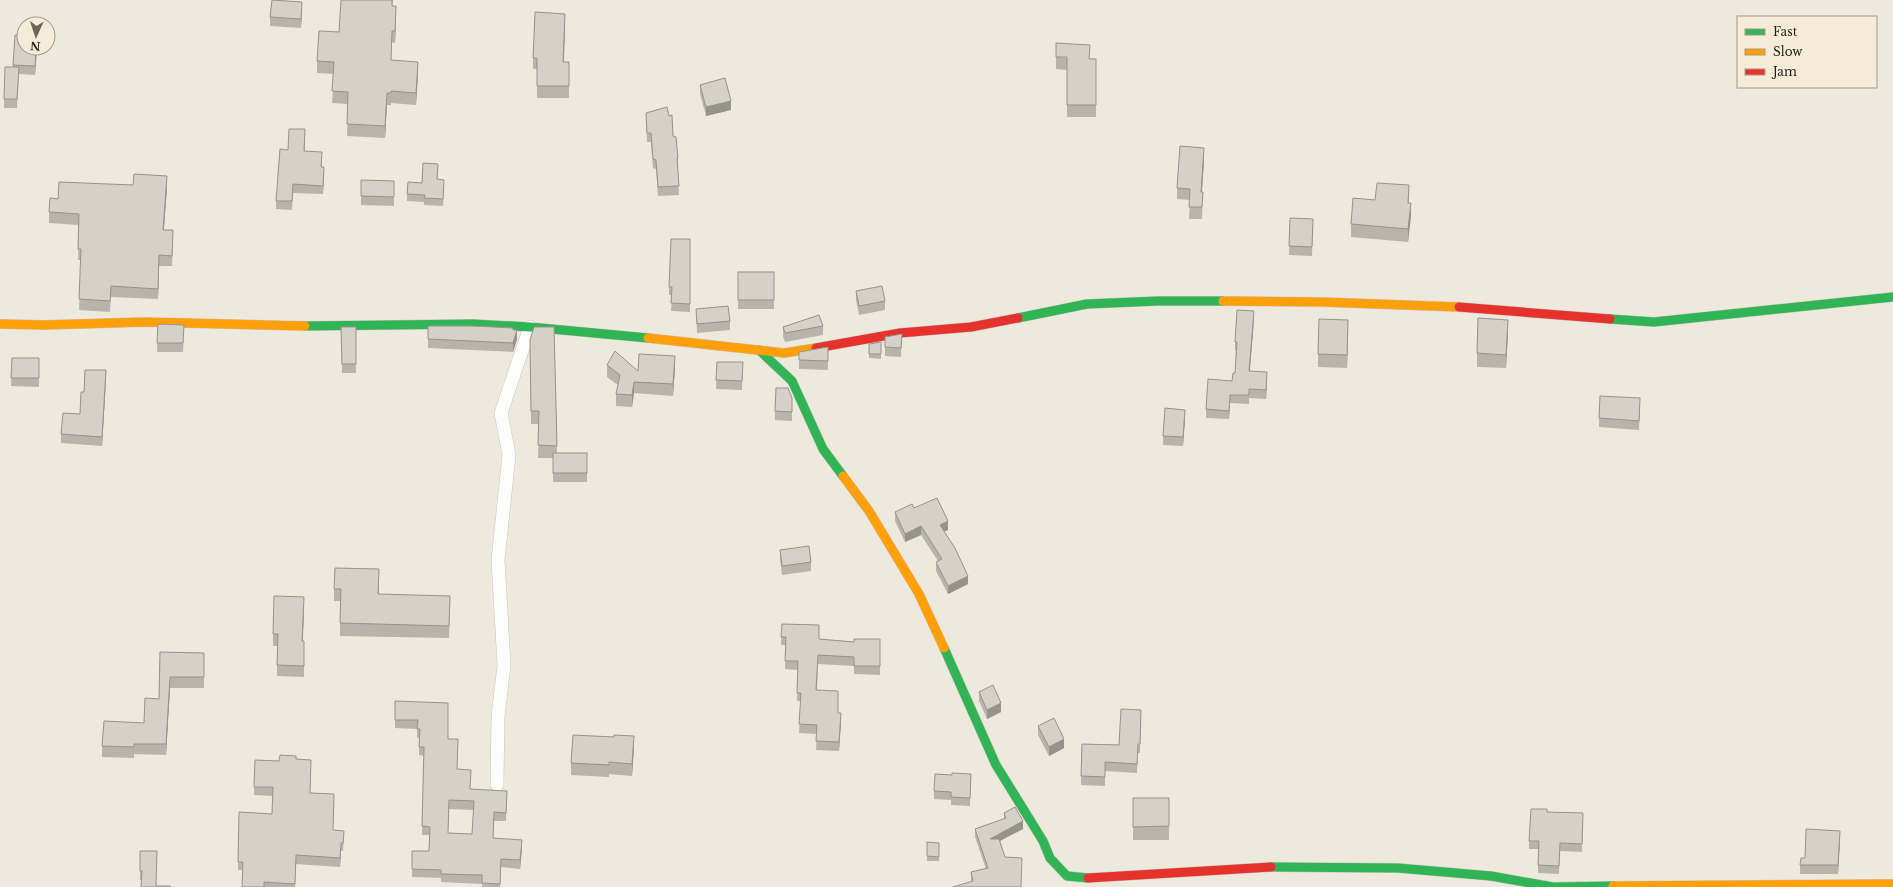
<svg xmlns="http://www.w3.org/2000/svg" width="1893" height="887" font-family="'Libre Baskerville',serif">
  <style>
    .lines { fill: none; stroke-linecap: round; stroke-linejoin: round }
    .street-casing { stroke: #cac6bd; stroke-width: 14 }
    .fast-casing { stroke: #cac6bd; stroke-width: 10 }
    .slow-casing { stroke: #cac6bd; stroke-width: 10 }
    .jam-casing { stroke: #cac6bd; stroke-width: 10 }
    .street { stroke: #fcfcfa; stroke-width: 13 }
    .fast { stroke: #30b455; stroke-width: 9 }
    .slow { stroke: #ff9f0a; stroke-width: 9 }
    .jam { stroke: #e5322d; stroke-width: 9 }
    .wall { fill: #b8b4ac; fill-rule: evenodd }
    .shaded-wall { fill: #96928c }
    .building { fill: #d6d1c8; stroke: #96928c; fill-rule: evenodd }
  </style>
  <rect width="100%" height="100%" fill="#eee9dd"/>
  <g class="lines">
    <g class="street-casing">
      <path id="street" d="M497 785 498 717 504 665 498 560 509 455 501 413 530 327"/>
    </g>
    <g class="fast-casing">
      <g id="fast">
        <path d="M1018 318 1087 304 1158 301H1223"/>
        <path d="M1610 319 1654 322 1893 297"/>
        <path d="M305 326 473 324 530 327 648 338"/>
        <path d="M759 350 792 381 823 449 843 476"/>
        <path d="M944 648 996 765 1043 841 1050 858 1067 876 1088 878"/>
        <path d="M1271 867 1398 868 1491 876 1553 887 1613 886"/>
      </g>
    </g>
    <g class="slow-casing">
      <g id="slow">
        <path d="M1223 301 1322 302 1459 307"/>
        <path d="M0 324 44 325 145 322 305 326"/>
        <path d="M648 338 784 353 816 348"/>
        <path d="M843 476 869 511 919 594 944 648"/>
        <path d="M1613 886 1893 884"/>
      </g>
    </g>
    <g class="jam-casing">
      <g id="jam">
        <path d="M1459 307 1610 319"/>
        <path d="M816 348 900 333 971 327 1018 318"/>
        <path d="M1088 878 1271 867"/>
      </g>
    </g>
    <use href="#street" class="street"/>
    <use href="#fast" class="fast"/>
    <use href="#slow" class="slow"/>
    <use href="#jam" class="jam"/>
  </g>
  <g class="wall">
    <path d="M341 0H393L392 6 396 18 395 43 392 42 391 60 418 74 416 105 391 103V105H387L385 138 347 136 348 104 332 103 334 74 317 73V61L339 32Z"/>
    <path d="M302 11 301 28 270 26V17Z"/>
    <path d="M565 26 564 62H569V98H537V69H533V58Z"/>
    <path d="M37 48 35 75 19 74 17 108H4V99L13 65Z"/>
    <path d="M1056 57 1096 59V117H1067V70L1056 69Z"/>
    <path d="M700 85 731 110 706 116 700 94Z"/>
    <path d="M646 113 673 136 678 158V167H677L679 195 658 196 656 169 653 168 651 142H647Z"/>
    <path d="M305 138V151L322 160V167L324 176 323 194 293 193 292 210 276 209V201L288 150Z"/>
    <path d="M1204 160 1202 192H1203L1202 219H1189L1190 200 1177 199V188Z"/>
    <path d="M438 171 437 179 444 187 443 206 424 205V202L407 201V194L422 183Z"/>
    <path d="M167 187 164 230 173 241 172 266H159L158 299 111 297 110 312 79 310 81 260H78L79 225 49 223V212L58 199Z"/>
    <path d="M394 190V206L361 205V196Z"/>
    <path d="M1409 197V203L1411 215 1408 242 1351 237V224L1375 200Z"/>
    <path d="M1290 218 1313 219 1312 256 1289 255Z"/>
    <path d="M690 239V312L671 311 672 295H669V287Z"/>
    <rect x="738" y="272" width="36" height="37"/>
    <path d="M856 291 885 301V310L859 315 856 300Z"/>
    <path d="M696 309 730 321V330L697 333Z"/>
    <path d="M1254 319 1250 371 1267 381 1266 399 1249 398V404L1230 403 1229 419 1206 418V409L1232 381 1235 373 1236 351 1235 350V342Z"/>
    <path d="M158 324 184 325 183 352H157Z"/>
    <path d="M823 326V335L785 342 783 336V327Z"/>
    <path d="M341 327H356V373H342Z"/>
    <path d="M554 327 557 453H587V482H553V458H538L539 424H531L530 352Z"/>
    <path d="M513 330 517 339 513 352 428 348V339Z"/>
    <path d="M1348 333 1347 368 1318 367V354Z"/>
    <path d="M1508 333 1506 368 1477 367V353Z"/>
    <path d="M902 334 901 357 885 356V337Z"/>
    <path d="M881 342V359L869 358V344Z"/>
    <path d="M828 347V370L799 369V352Z"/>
    <path d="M12 358H39V387L11 386Z"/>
    <path d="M717 362H743L742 390 716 389Z"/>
    <path d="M607 365 638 371 675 368 673 396 634 393 632 407 616 406V394L618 385 607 377Z"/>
    <path d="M106 379 102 446 61 443V434L80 414 84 392Z"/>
    <path d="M792 407V421L775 420V411Z"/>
    <path d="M1640 407 1639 430 1599 427V418Z"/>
    <path d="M1185 419 1183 446 1163 445V436Z"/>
    <path d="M914 508 948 530 944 532 968 584 948 594 936 571V562L938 561 921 535 905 542 895 521V512Z"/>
    <path d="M780 550 811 562V571L782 575 780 559Z"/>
    <path d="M379 582V594L450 608 449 638 340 636V601H334V589Z"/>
    <path d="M304 609 303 641H304V677L277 676V646H273V634Z"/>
    <path d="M782 624 819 639 854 642 880 639V675L854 674V666L818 664 817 690 838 699V713L841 722 839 751 816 750 817 734 799 733 801 701H797L798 670 785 669 786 645H781Z"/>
    <path d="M160 652 204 653V688H170L166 755 134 754V758L102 757V746L144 723 159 699Z"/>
    <path d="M979 692 1001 712 987 719 979 701Z"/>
    <path d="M395 701 448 739 457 769 470 789 507 799 506 821H494L493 838 522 848 520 869 501 867 500 887H482V884L441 882V878L412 877V851H429V835H422L424 756 419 755V738H417V729L395 728ZM449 809 474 810 472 834 448 833Z"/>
    <path d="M1141 719 1140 753H1138L1137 773 1105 771V786L1081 785 1082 744 1119 745Z"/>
    <path d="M1038 726 1064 748 1049 756 1038 735Z"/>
    <path d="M634 748 632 776 609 774V777L571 775V763Z"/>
    <path d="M296 759 311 768 310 793 333 830 344 839 343 851H341L340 867 296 864 295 887H242L243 870H238L239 812 272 814 273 796 254 795V787L279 761Z"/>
    <path d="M971 774 970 806 951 805V800L934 799V791L952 775Z"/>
    <rect x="1133" y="798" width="36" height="42"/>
    <path d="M1547 812 1583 821 1582 852 1560 851 1559 874 1538 873V849H1529V841Z"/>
    <path d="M1004 813 1023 829 1000 841 1005 857 1022 858 971 881V872L986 869 975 837V829L1004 819Z"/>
    <path d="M1840 840 1838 874H1800V865L1805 858Z"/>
    <path d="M927 842 939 843V861H927Z"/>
    <path d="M140 851 156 886 141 887 142 880H140Z"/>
  </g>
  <g class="shaded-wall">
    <path d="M302 2V11L301 28V19Z"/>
    <path d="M396 6V18L395 43V31Z"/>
    <path d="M565 14V26L563 74V62Z"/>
    <path d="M36 48H37L35 75V66Z"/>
    <path d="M418 62V74L416 105V93Z"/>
    <path d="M387 93V105L385 138V126Z"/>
    <path d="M731 101V110L706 116V107Z"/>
    <path d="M1204 148V160L1201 204V192Z"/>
    <path d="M324 167V176L323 194V186Z"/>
    <path d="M167 176V187L163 240V230Z"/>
    <path d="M1411 203V215L1408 242V229Z"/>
    <path d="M159 255V266L158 299V289Z"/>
    <path d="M1254 311V319L1249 379V371Z"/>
    <path d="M1348 320V333L1347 368V355Z"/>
    <path d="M1508 320V333L1506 368V355Z"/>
    <path d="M517 330V339L513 352V343Z"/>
    <path d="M675 356V368L673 396V384Z"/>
    <path d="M106 370V379L102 446V437Z"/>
    <path d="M1267 372V381L1266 399V390Z"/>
    <path d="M634 382V393L632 407V395Z"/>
    <path d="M1230 395V403L1229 419V411Z"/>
    <path d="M1185 410V419L1183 446V437Z"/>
    <path d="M948 521V530L940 533V525Z"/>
    <path d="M921 526V535L905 542V534Z"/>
    <path d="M379 569V582L378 606V594Z"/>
    <path d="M968 576V584L948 594V586Z"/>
    <path d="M304 597V609L302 653V641Z"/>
    <path d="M170 677V688L166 755V744Z"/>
    <path d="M1001 703V712L987 719V710Z"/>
    <path d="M841 713V722L839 751V742Z"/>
    <path d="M634 736V748L632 776V764Z"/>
    <path d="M1064 739V748L1049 756V747Z"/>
    <path d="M1023 821V829L990 846V839Z"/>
    <path d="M1840 831V840L1838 874V865Z"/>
    <path d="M522 840V848L520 869V860Z"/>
    <path d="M341 843V851L340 867V858Z"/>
  </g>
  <g class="building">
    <path d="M272 0 302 2 301 19 270 17Z"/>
    <path d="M341 0H392V6H396L395 31H392L391 60 418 62 416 93 391 91V93H387L385 126 347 124 348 92 332 91 334 62 317 61 319 31 339 32Z"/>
    <path d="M535 12 565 14 563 62H569V86H537V58H533Z"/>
    <path d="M15 35H24V48H36L35 66 13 65Z"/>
    <path d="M1056 43 1090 45 1089 59H1096V105H1067V57H1056Z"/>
    <path d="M5 67H19L17 99H4Z"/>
    <path d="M725 78 731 101 706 107 700 85Z"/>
    <path d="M667 107 669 116 672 115 673 136 676 137 678 158H677L679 186 658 187 656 160 653 159 651 133H647L646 113Z"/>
    <path d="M289 129H305L304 151 322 152 321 167H324L323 186 293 184 292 201H276L280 149 288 150Z"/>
    <path d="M1180 146 1204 148 1201 192H1203L1202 207H1189L1190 189 1177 188Z"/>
    <path d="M423 163 438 164 437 179 444 180 443 199 424 198 425 195 407 194 408 182 422 183Z"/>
    <path d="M134 174 167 176 163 230H173L172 256 159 255 158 289 111 286 110 301 79 299 81 249H78L79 214 49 212 50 198 58 199 59 182 133 185Z"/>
    <path d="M361 180 394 181V197L361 196Z"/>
    <path d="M1377 183 1409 185 1408 203H1411L1408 229 1351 224 1353 198 1375 200Z"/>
    <path d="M1290 218 1313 219 1312 247 1289 246Z"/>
    <path d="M671 239H690V304L671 303 672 287H669Z"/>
    <rect x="738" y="272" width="36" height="28"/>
    <path d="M882 286 885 301 859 306 856 291Z"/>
    <path d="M728 306 730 321 697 324 696 309Z"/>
    <path d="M1237 310 1254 311 1249 371 1267 372 1266 390 1249 389V395H1230L1229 411 1206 409 1208 379 1232 381 1233 373H1235L1237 342H1235Z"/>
    <path d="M819 315 823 326 785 333 783 327Z"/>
    <path d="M1478 318 1508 320 1506 355 1477 353Z"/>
    <path d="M1319 319 1348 320 1347 355 1318 354Z"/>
    <path d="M158 324 184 325 183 343H157Z"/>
    <path d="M428 326H473L513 328V330H517L513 343 428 339Z"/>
    <path d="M341 327H356V364H342Z"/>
    <path d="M534 327H554L557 446 538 445 539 411H531L530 340Z"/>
    <path d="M902 334 901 348 885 347V337Z"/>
    <path d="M881 342V354H869V344Z"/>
    <path d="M828 347V361L799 360V352Z"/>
    <path d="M615 351 638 371 639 354 675 356 673 384 634 382 632 395 616 394 620 375 607 365Z"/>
    <path d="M12 358H39V378H11Z"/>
    <path d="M717 362H743L742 381 716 380Z"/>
    <path d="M85 370H106L102 437 61 434 63 413 80 414 81 392H84Z"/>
    <path d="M776 388H788L792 398V412L775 411Z"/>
    <path d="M1600 396 1640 398 1639 421 1599 418Z"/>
    <path d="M1165 408 1185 410 1183 437 1163 436Z"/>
    <rect x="553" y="453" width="34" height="20"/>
    <path d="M937 498 948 521 940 525 955 548 968 576 948 586 936 562 942 559 921 526 905 534 895 512 912 504 914 508Z"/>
    <path d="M809 546 811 562 782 566 780 550Z"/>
    <path d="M335 568 379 569 378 594 450 596 449 626 340 623 341 589H334Z"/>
    <path d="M274 596 304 597 302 641H304V666L277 665 278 634H273Z"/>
    <path d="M782 624 819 625V639L854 642V639H880V666H854V657L818 655 816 690 838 691V713H841L839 742 816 741 817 725 799 724 801 693H797L798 661H785L786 637H781Z"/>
    <path d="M160 652 204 653V677H170L166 744H134V747L102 746 104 721 144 723 145 698 159 699Z"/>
    <path d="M993 685 1001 703 987 710 979 692Z"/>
    <path d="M395 701 448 703V739H458L457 769 471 770 470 789 507 791 506 813 494 812 493 838 522 840 520 860 501 859 500 884 482 883V875L441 874V870L412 869V851H429L430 827 422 826 424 747H419L420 729H417L418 720H395ZM449 800 474 801 472 834 448 833Z"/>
    <path d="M1121 709 1141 710 1140 744H1138L1137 764 1105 762V777L1081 776 1082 744 1119 745Z"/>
    <path d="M1054 718 1064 739 1049 747 1038 726Z"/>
    <path d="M573 735 614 737V735L634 736 632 764 609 762V765L571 763Z"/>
    <path d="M280 755 296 756V759L311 760 310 793 334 794 333 830 344 831 343 843H341L340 858 296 855 295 884 264 882V887H242L243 862H238L239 812 272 814 273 787H254L255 760 279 761Z"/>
    <path d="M952 773 971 774 970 798 951 797V792L934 791 935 774 952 775Z"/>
    <path d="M1133 798H1169V826L1133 827Z"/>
    <path d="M1015 807 1023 821 990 839H999L1005 857 1022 858 1021 887H953L973 881 971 872 988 868 975 829 1006 818 1004 813Z"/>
    <path d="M1531 809H1547V812L1583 813 1582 844 1560 843 1559 866 1538 865 1539 841H1529Z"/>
    <path d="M1806 829 1840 831 1838 865H1800L1801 858H1805Z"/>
    <path d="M927 842 939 843V857L927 856Z"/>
    <path d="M140 851H157L156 886H170V887H141L142 871H140Z"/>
  </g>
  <rect x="1737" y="16" width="140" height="72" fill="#f4ecd7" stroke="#a09a8a"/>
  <rect x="1745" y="29" width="20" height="6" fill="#30b455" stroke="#a09a8a"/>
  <text x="1773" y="36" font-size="12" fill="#211f17">Fast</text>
  <rect x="1745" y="49" width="20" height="6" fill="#ff9f0a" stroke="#a09a8a"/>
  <text x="1773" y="56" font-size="12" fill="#211f17">Slow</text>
  <rect x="1745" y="69" width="20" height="6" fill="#e5322d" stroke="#a09a8a"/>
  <text x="1773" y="76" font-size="12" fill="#211f17">Jam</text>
  <g transform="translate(36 36) rotate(183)"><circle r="19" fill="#f4ecd7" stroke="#a09a8a"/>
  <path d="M0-3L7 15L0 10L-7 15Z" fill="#69665c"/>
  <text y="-6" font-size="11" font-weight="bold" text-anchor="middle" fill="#211f17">N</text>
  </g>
</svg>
